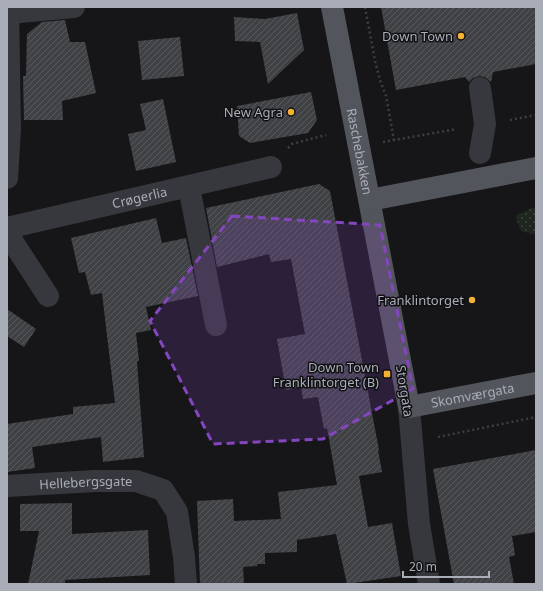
<svg xmlns="http://www.w3.org/2000/svg" width="543" height="591" font-family="'Noto Sans',sans-serif">
  <style>
    .grass { fill: url(#grass-dots) }
    .building { fill: url(#building-hatch) }
    .lines { fill: none; stroke-linecap: round; stroke-linejoin: round }
    .path { stroke: #3d3f44; stroke-width: 2.5; stroke-dasharray: 2 3; stroke-linecap: butt }
    .minor { stroke: #37383d; stroke-width: 22 }
    .major { stroke: #53555c; stroke-width: 22 }
    .marked { fill: #8446be; fill-opacity: 0.2; stroke: #8446be; stroke-width: 3; stroke-dasharray: 8 5; stroke-linejoin: round }
    .poi-dot { fill: #f2b134; stroke: #111113; stroke-width: 1.5 }
    .labels { text-anchor: middle; dominant-baseline: central; stroke-width: 3; stroke-linejoin: round; paint-order: stroke }
    .poi-label { font-size: 13px; fill: #a8adb8; stroke: #111113; text-anchor: end }
    .street-label { font-size: 13px; fill: #a8adb8; stroke: #111113 }
  </style>
  <defs>
    <pattern id="grass-dots" width="8" height="8" patternUnits="userSpaceOnUse"><rect width="8" height="8" fill="#1e261f"/><path d="M2 2h.1M6 6h.1" fill="none" stroke="#3c433d" stroke-width="1.8" stroke-linecap="round"/></pattern>
    <pattern id="building-hatch" width="6" height="6" patternUnits="userSpaceOnUse"><rect width="6" height="6" fill="#404145"/><path d="M-1 1l2-2M0 6l6-6M5 7l2-2" fill="none" stroke="#595a5e"/></pattern>
  </defs>
  <rect width="100%" height="100%" fill="#161618"/>
  <path class="grass" d="M532 208H536V235L521 231 516 218 517 215Z"/>
  <g class="building">
    <path d="M381 7H536V64L493 72 491 82 485 77 479 76 473 78 469 82 465 77 396 90Z"/>
    <path d="M297 13 304 50 268 84 260 42 235 41 234 17 265 19Z"/>
    <path d="M65 20 70 42H85L96 93 62 101 63 120H24L23 76H26L27 34 42 22Z"/>
    <path d="M180 37 184 76 142 80 138 41Z"/>
    <path d="M311 92 317 120 308 133 250 143 239 136 237 106Z"/>
    <path d="M163 99 176 162 136 171 128 134 146 130 140 104Z"/>
    <path d="M319 184 330 191 379 450H378L382 472 359 476 368 527 392 523 401 576 347 584 336 534 297 540V552L265 553V564H257V566L243 567 244 584H200L197 501 233 499 234 521 281 519 278 492 337 485 327 428 324 429 318 397 303 399 301 387 286 390 277 339 305 334 291 259 271 262 269 254 217 267 206 208Z"/>
    <path d="M156 218 162 243 186 238 198 296 146 307 151 330 136 333 139 361H137L144 457 103 462 101 437 32 447 35 468 7 472V424L73 414V407L115 403 102 293 91 295 85 272 79 273 71 238Z"/>
    <path d="M7 309 36 329 24 347 7 336Z"/>
    <path d="M536 450V532L512 536 515 555 509 557 514 584H454L433 469Z"/>
    <path d="M72 503V534L148 530 150 575 65 580V584H28L39 531H20V504Z"/>
  </g>
  <g class="lines">
    <g class="path">
      <path d="M365 7 375 61 380 80 386 96 394 140"/>
      <path d="M510 120 536 115"/>
      <path d="M383 142 457 129"/>
      <path d="M288 148 292 144 326 135"/>
      <path d="M438 437 536 417"/>
    </g>
    <g class="minor">
      <path d="M8 13 74 7"/>
      <path d="M480 88 485 124 480 153"/>
      <path d="M7 178 10 129 8 7"/>
      <path d="M189 187 216 325"/>
      <path id="s1" d="M7 228 271 167"/>
      <path d="M7 233 48 296"/>
      <path d="M409 407 419 524 429 584"/>
      <path id="s2" d="M7 486 95 481H136L163 490 177 512 184 557 186 584"/>
    </g>
    <g class="major">
      <path id="s3" d="M332 7 409 407 536 383"/>
      <path d="M370 200 536 168"/>
    </g>
  </g>
  <path class="marked" d="M232 216 380 225 413 389 323 439 213 444 150 321Z"/>
  <g class="poi-dot">
    <circle cx="461" cy="36" r="4"/>
    <circle cx="291" cy="112" r="4"/>
    <circle cx="472" cy="300" r="4"/>
    <rect x="383" y="370" width="8" height="8" rx="2"/>
  </g>
  <g class="labels">
    <g class="poi-label">
      <text x="453" y="36">Down Town</text>
      <text x="283" y="112">New Agra</text>
      <text x="464" y="300">Franklintorget</text>
      <text x="379" y="367">Down Town<tspan x="379" dy="15">Franklintorget (B)</tspan></text>
    </g>
    <g class="street-label">
      <text stroke="none"><textPath href="#s3" startOffset="147">Raschebakken</textPath></text>
      <text stroke="none"><textPath href="#s1" startOffset="136">Crøgerlia</textPath></text>
      <text transform="translate(405 391) rotate(81)">Storgata</text>
      <text stroke="none"><textPath href="#s3" startOffset="472">Skomværgata</textPath></text>
      <text stroke="none"><textPath href="#s2" startOffset="79">Hellebergsgate</textPath></text>
    </g>
  </g>
  <rect width="543" height="591" fill="none" stroke="#a8adb8" stroke-width="16"/>
  <path d="M403 571v6h86v-6" fill="none" stroke="#a8adb8" stroke-width="2"/>
  <text x="409" y="571" font-size="12" fill="#a8adb8" stroke="#111113" stroke-width="3" paint-order="stroke">20 m</text>
</svg>
